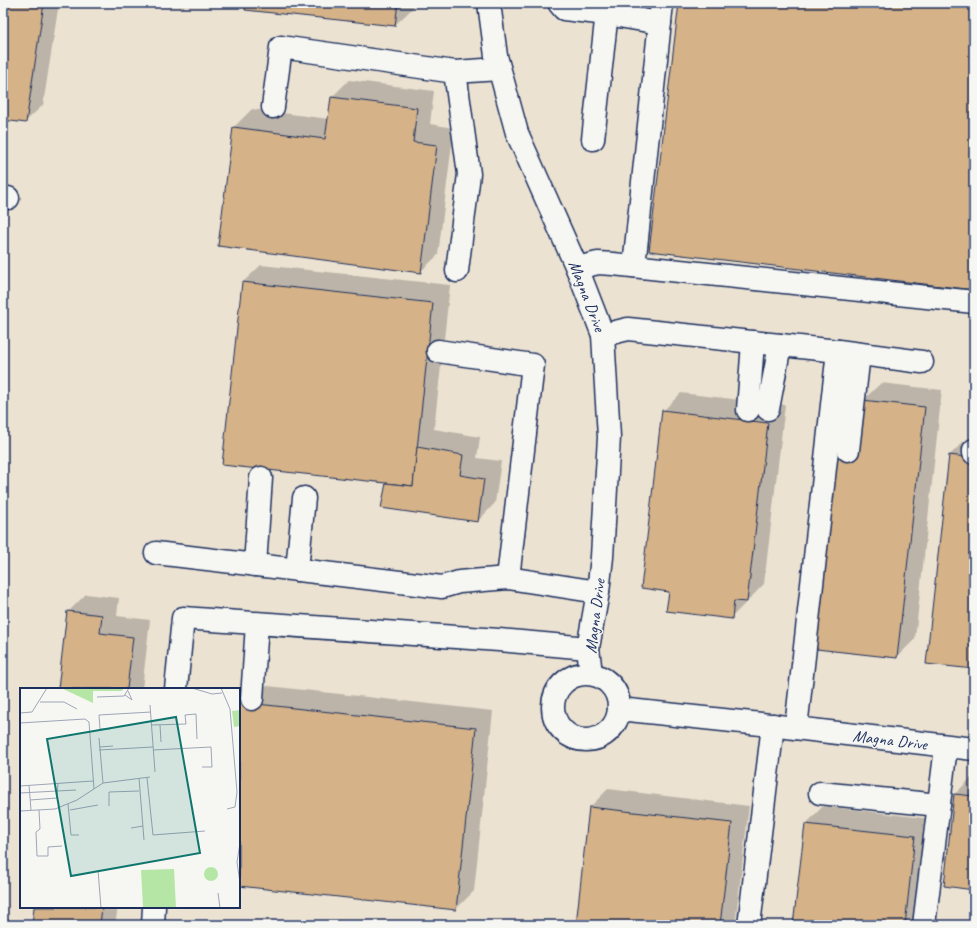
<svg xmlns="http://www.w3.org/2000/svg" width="977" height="928" font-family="Caveat,sans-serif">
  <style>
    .built { fill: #ece2d2; fill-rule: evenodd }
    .shadow { fill: #0003 }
    .building { fill: #d5b287; stroke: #1b2f5e }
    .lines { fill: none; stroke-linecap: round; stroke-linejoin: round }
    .minor-casing { stroke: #1b2f5e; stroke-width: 25 }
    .minor { stroke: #f6f6f2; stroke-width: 22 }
    .labels { text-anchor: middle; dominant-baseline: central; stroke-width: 3; stroke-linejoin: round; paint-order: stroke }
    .street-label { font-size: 17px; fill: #1b2f5e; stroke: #f6f6f2 }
    .inset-road { fill: none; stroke: #9ea6b7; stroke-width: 1 }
    .view { fill: #0f766e; fill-opacity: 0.15; stroke: #0f766e; stroke-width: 2 }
    .inset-edge { fill: none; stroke: #1b2f5e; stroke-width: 2 }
  </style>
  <rect width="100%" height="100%" fill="#f6f6f2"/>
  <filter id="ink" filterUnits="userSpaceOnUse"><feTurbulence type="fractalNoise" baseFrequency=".025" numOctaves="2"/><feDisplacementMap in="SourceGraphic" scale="8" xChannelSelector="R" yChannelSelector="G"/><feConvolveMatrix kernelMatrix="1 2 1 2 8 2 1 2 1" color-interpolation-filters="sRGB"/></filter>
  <g filter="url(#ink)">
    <path class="built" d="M3 3H974V925H3ZM21 689H239V907H21Z"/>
    <g class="shadow">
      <path d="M3 3H59L43 105 25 122 3 119Z"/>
      <path d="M247 3H413V8L395 25Z"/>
      <path d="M349 80 434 91 430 124 454 128 438 255 420 272 219 246 234 127 252 109 329 119 332 97Z"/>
      <path d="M3 204H5L3 220Z"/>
      <path d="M261 265 450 285 434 429 480 437 477 458 501 461 495 503 478 521 387 482 243 282Z"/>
      <path d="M881 383 942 390 915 639 897 657 863 400Z"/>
      <path d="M681 393 785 405 764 584 731 618 663 411Z"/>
      <path d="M963 442 974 443V668L950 455Z"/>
      <path d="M86 594 119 598 117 616 150 620 142 689H59L68 612Z"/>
      <path d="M250 684 493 711 474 891 456 909 239 885V695Z"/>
      <path d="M973 776 974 777V889L945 885 955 794Z"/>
      <path d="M608 789 749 806 735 925H577L590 807Z"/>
      <path d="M823 806 932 819 920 925H794L806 824Z"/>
      <path d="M35 907H118L115 925H33Z"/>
    </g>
    <g class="building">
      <path d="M3 3H44L26 123 3 120Z"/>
      <path d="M246 3H398L395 26 245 10Z"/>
      <path d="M679 3H974V290L649 251Z"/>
      <path d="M331 97 417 108 413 142 437 145 421 273 218 246 233 127 325 139Z"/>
      <path d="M242 282 433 303 413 486 222 465Z"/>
      <path d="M862 400 925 407 897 658 816 649 838 449Z"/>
      <path d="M662 410 768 423 747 602 734 601 732 619 666 611 669 592 641 588Z"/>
      <path d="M417 447 463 455 460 475 484 479 478 522 381 508 386 483 413 486Z"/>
      <path d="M949 455 974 458V669L926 664Z"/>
      <path d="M67 611 102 615 100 633 133 637 127 689H58Z"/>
      <path d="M239 702 476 728 456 910 239 886Z"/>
      <path d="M954 794 974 796V890L944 886Z"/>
      <path d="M589 807 732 823 720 925H576Z"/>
      <path d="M805 824 915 836 905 925H793Z"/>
      <path d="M34 907H102L100 925H32Z"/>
    </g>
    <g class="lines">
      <g class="minor-casing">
        <g id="minor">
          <path d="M489 3 496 56 517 133 577 268 603 335 609 437 602 557 598 592 588 648 591 674"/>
          <path d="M559 3 564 9 607 14 660 23"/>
          <path d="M455 72 469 174 457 271"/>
          <path d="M273 107 281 47 455 72 499 69"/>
          <path d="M593 139 608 3"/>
          <path d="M3 197 8 198"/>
          <path d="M634 266 662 3"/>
          <path d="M577 268 598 263 613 264 974 302"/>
          <path d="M603 335 628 329 838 351 922 362"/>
          <path d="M438 351 533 365 508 578"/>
          <path d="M768 409 780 345"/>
          <path d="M748 410 753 342"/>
          <path d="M848 450 859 354"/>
          <path d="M974 453V450"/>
          <path d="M156 553 442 587 459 582 508 578 598 592"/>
          <path d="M255 565 261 478"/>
          <path d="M297 570 304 498"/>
          <circle cx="586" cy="707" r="33"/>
          <path d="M176 689 183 618 499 640 588 648"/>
          <path d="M252 699 257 624"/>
          <path d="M619 709 761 724 974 749"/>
          <path d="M796 728 838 351"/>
          <path d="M820 793 939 805"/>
          <path d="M153 925 154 907"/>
          <path d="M749 925 773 725"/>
          <path d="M924 925 946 747"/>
        </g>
      </g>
      <use href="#minor" class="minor"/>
    </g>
  </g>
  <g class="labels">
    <g class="street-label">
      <text transform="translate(587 296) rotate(69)">Magna Drive</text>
      <text transform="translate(595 616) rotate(-83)">Magna Drive</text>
      <text transform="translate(890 740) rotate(7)">Magna Drive</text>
    </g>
  </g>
  <g transform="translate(20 688)">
    <rect width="220" height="220" fill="#f6f6f2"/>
    <path d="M41 0H104L102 3H73V15ZM220 22V38L214 39 212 23ZM184 186a7 7 0 1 1 14 0a7 7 0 1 1-14 0ZM154 181 156 220H123L121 182Z" fill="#b6e6a5"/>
    <path class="inset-road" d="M172 0 192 6 202 5M201 0 210 21 217 104 215 119 207 121M105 7 112 12 108 3M77 9 104 8 109 0M20 14H44L57 21M130 17 135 84M0 25 12 24 27 0M0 35 65 31 69 34 74 101M132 37 166 36 165 27 176 26 177 51M140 37 141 54M90 41H80L79 27 131 24M79 50 83 95M79 59 93 58M79 62 133 59M133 62 191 59 192 79H182M119 90 124 152M127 90 133 147 185 143M9 97 11 122M0 98 73 93M0 105 56 102M10 112 37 110 38 95M48 116 51 147H59M89 118V104L119 103M19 122 20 141 16 144 17 168H28V159L42 158M50 122 78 117M0 123 35 121 57 112 83 95 130 89M111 140 123 138M220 155 217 174 220 195M78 182 81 220M198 205 200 220"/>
    <path class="view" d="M156 29 180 165 51 188 27 51Z"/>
    <rect width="220" height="220" class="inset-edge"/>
  </g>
  <rect width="977" height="928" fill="none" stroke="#f6f6f2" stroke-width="16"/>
  <rect x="8" y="8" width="961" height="912" fill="none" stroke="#1b2f5e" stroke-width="1.5" filter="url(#ink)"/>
</svg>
